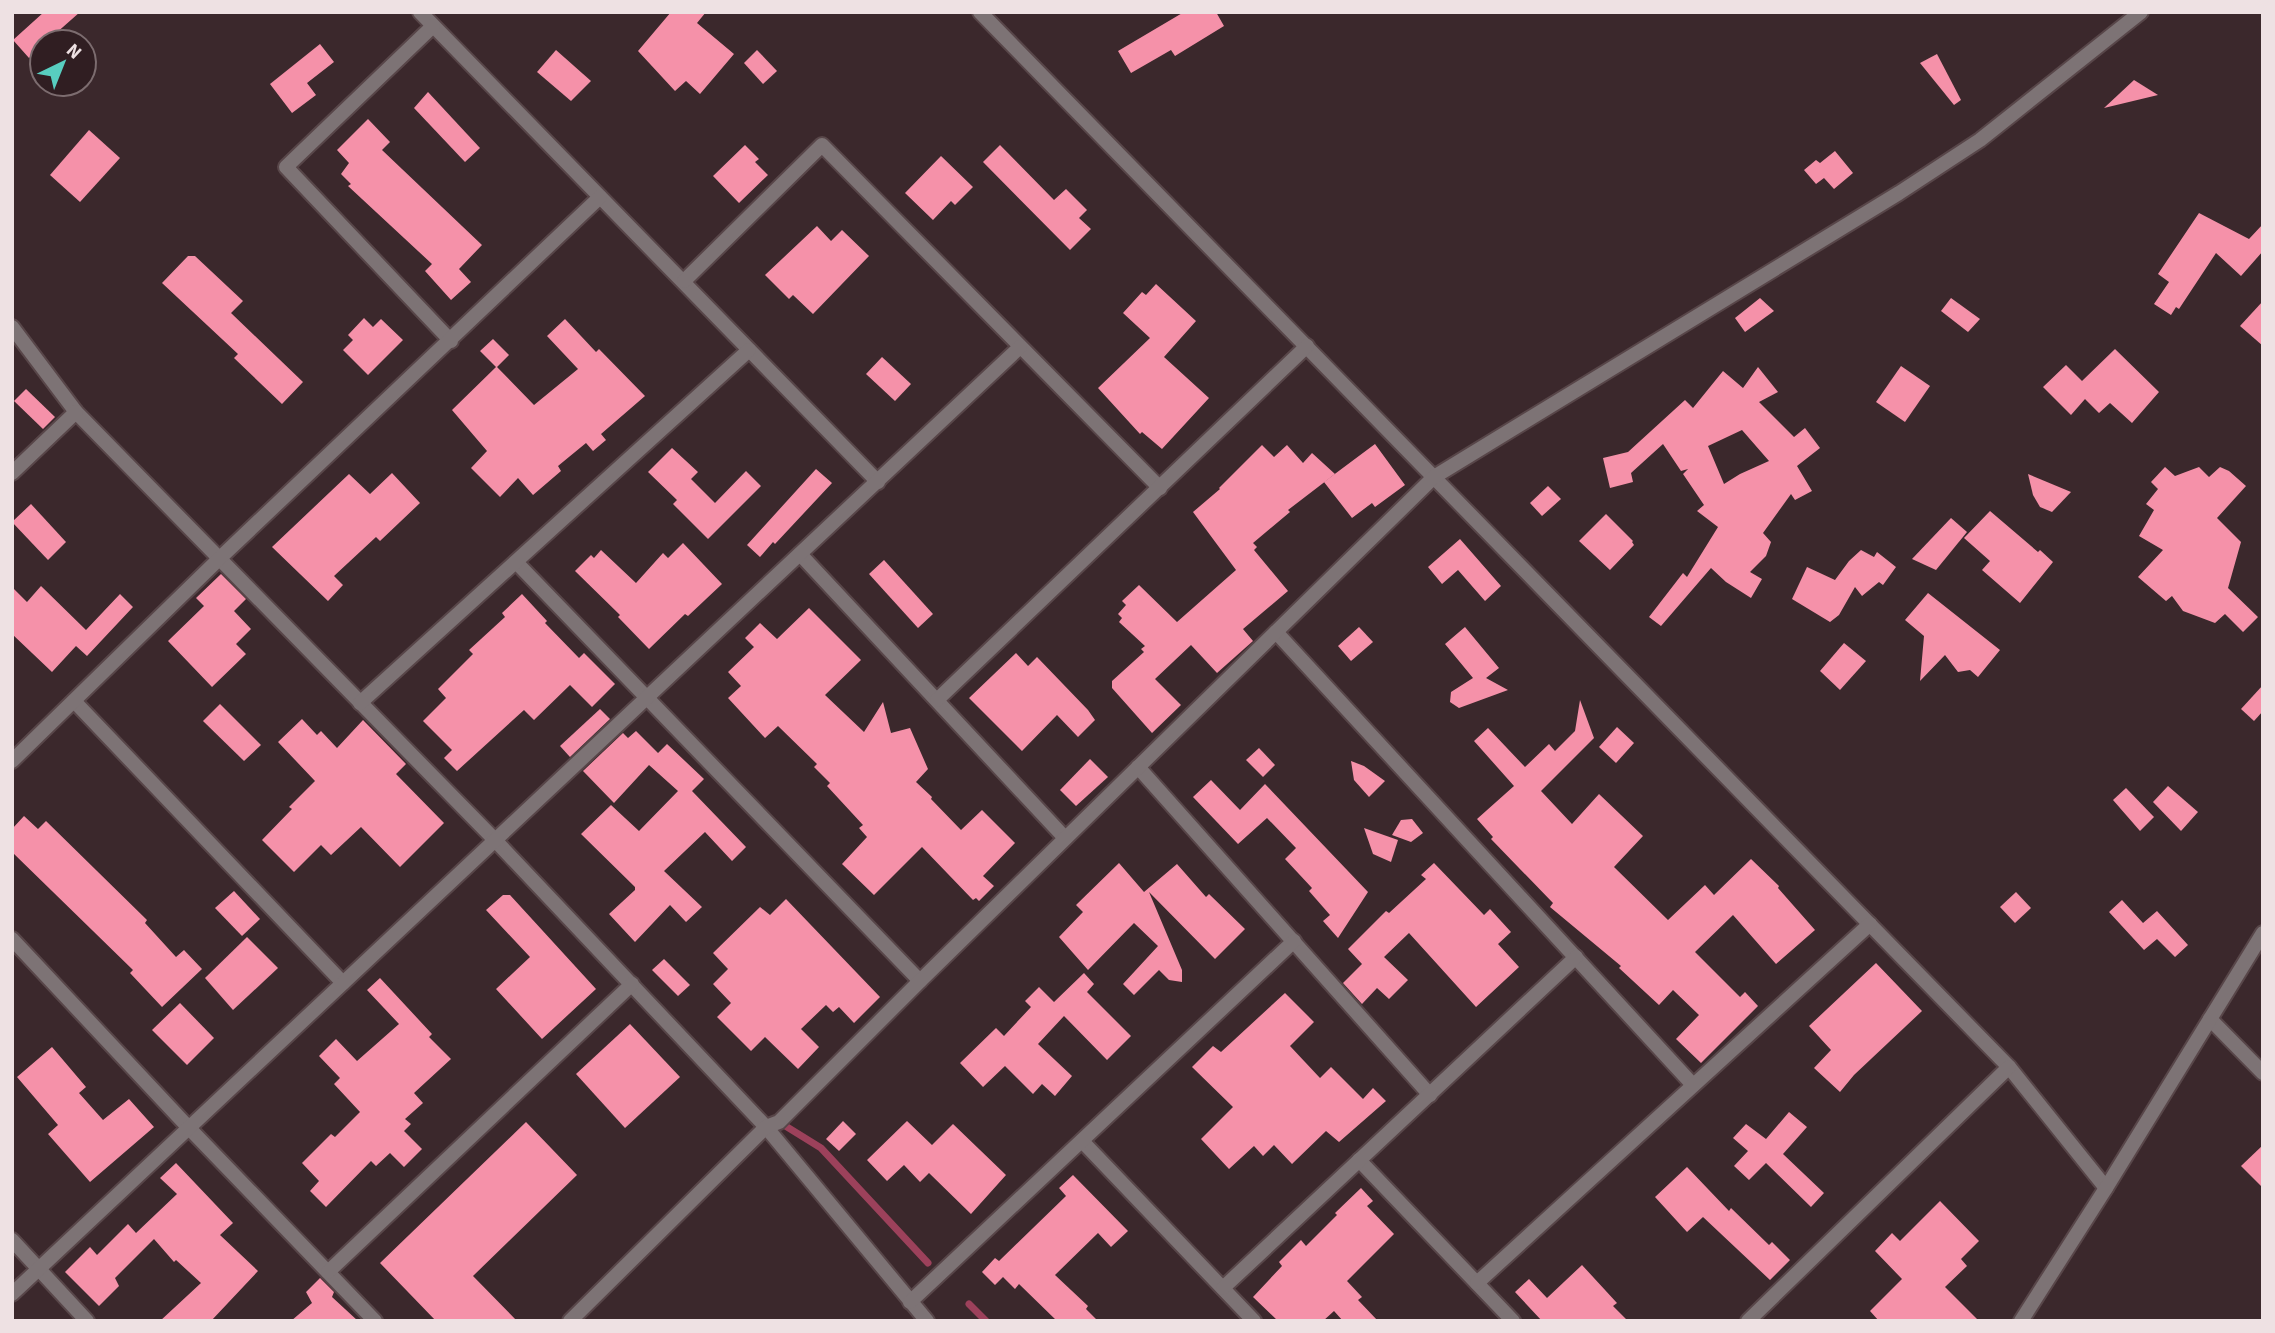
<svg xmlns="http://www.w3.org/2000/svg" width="2275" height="1333" font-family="'Source Sans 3',sans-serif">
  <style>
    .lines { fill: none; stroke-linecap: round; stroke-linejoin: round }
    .stream { stroke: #9c415b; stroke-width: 7 }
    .building { fill: #f591a9; fill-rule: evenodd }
    .street-casing { stroke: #584649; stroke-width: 18 }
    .street { stroke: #7d7375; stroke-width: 14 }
  </style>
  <rect width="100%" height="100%" fill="#3b282c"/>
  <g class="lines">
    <g class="stream">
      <path d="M779 1122 821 1148 928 1263"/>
      <path d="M969 1304 986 1321"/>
    </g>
  </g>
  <g class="building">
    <path d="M44 12H80L46 42H42V46L29 58 13 40Z"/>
    <path d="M671 12H706L697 23 734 54 700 94 686 81 675 91 638 51Z"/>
    <path d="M1184 12H1216L1224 26 1175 56 1171 50 1131 73 1118 51Z"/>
    <path d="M320 44 334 62 307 83 316 95 292 113 270 84Z"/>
    <path d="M556 50 591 81 571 101 537 72Z"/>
    <path d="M757 50 777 71 763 84 744 63Z"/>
    <path d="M1937 54 1961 100 1954 105 1920 63Z"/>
    <path d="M2134 80 2158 95 2104 108Z"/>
    <path d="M428 92 480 148 465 162 414 108Z"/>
    <path d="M368 119 390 142 382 150 482 245 459 269 471 282 451 300 425 271 432 264 348 186 351 184 341 174 349 163 337 150Z"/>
    <path d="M89 130 120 158 80 202 50 175Z"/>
    <path d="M745 145 759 159 755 162 768 175 739 203 713 176Z"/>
    <path d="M1000 145 1054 200 1066 189 1087 210 1079 218 1091 229 1070 250 983 162Z"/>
    <path d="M1835 151 1853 173 1834 189 1824 178 1816 184 1804 170 1816 160 1820 163Z"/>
    <path d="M941 156 973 187 955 205 951 201 933 220 905 193Z"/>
    <path d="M2199 213 2249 239 2263 224V251L2241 276 2216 253 2179 309 2176 307 2171 315 2154 304 2169 282 2158 274Z"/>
    <path d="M817 226 831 241 842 230 869 256 813 314 793 295 789 299 765 275Z"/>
    <path d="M188 256H195L243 301 231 313 303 382 282 404 234 358 238 354 162 283Z"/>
    <path d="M1156 284 1196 321 1164 357 1209 398 1162 449 1142 432 1140 434 1098 388 1150 338 1123 313 1142 292 1146 295Z"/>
    <path d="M1760 298 1774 311 1745 332 1735 318Z"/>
    <path d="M1951 298 1980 319 1968 332 1941 311Z"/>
    <path d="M2263 301V346L2240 326Z"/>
    <path d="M364 318 373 327 381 319 403 340 368 375 343 350 353 340 348 335Z"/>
    <path d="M565 319 596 352 599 349 645 396 601 434 606 440 593 451 586 443 558 466 561 471 533 495 518 478 500 497 471 468 487 451 452 410 496 367 480 351 493 339 509 355 497 367 534 405 578 369 547 336Z"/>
    <path d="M2115 349 2159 392 2132 423 2110 403 2099 413 2085 399 2071 415 2043 387 2066 365 2082 381Z"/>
    <path d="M882 357 911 384 895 401 866 374Z"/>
    <path d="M1901 366 1930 386 1905 422 1876 402Z"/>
    <path d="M1758 367 1778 392 1759 402 1794 437 1805 428 1820 448 1797 466 1812 491 1795 500 1791 494 1763 533 1771 542 1766 556 1750 572 1762 579 1751 598 1726 582 1711 568 1661 626 1649 617 1683 573 1687 577 1718 527 1697 511 1704 505 1683 474 1688 469 1681 471 1663 444 1631 473 1633 482 1610 488 1603 458 1628 452 1685 400 1693 408 1723 371 1743 388ZM1742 430 1769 461 1740 474 1724 484 1708 446Z"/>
    <path d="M26 389 55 417 43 429 14 401Z"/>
    <path d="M1375 444 1405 485 1375 507 1372 503 1352 518 1324 482Z"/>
    <path d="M1262 445 1274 457 1287 445 1303 463 1312 453 1335 474 1288 510 1290 512 1253 543 1257 547 1254 550 1288 591 1243 629 1253 641 1217 673 1191 645 1155 679 1181 705 1152 733 1112 688V681L1144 652 1141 649 1145 646 1119 622 1122 618 1118 614 1126 605 1122 601 1139 585 1177 622 1236 570 1193 512 1220 489 1219 488Z"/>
    <path d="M672 448 698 472 691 479 715 503 746 471 761 486 708 539 673 504 677 500 648 472Z"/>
    <path d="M2165 467 2175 476 2199 467 2209 477 2220 467 2229 471 2246 486 2217 518 2241 542 2228 588 2258 617 2243 632 2225 614 2215 623 2183 611 2172 596 2166 601 2138 577 2163 550 2139 536 2154 510 2146 504 2158 489 2151 482Z"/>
    <path d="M816 469 832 483 775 544 773 542 760 557 747 545Z"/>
    <path d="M392 473 420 503 380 541 376 537 334 576 343 585 328 601 272 547 349 474 370 494Z"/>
    <path d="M2028 474 2071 492 2052 512 2040 507 2033 495Z"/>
    <path d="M1548 486 1561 499 1542 516 1530 503Z"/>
    <path d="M31 504 66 542 48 560 12 522Z"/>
    <path d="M1990 511 2038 552 2040 550 2053 562 2020 603 1982 570 1990 561 1964 538Z"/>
    <path d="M1606 514 1633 541 1632 542 1634 545 1610 570 1579 541Z"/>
    <path d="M1951 518 1967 532 1936 570 1912 559Z"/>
    <path d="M1460 539 1501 586 1485 601 1458 570 1442 584 1428 567Z"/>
    <path d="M683 543 722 584 688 616 685 614 649 649 618 617 620 615 575 571 591 555 594 558 601 550 636 583 663 553 668 558Z"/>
    <path d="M1861 550 1874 557 1877 552 1896 567 1883 585 1879 582 1862 596 1855 587 1839 615 1830 622 1792 599 1807 567 1835 580 1849 561Z"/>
    <path d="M884 560 933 614 918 628 869 574Z"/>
    <path d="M221 574 246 599 234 611 251 629 236 644 246 654 212 687 168 641 204 606 196 598Z"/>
    <path d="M41 586 86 630 120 594 133 607 87 656 76 646 52 672 12 634V587L27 602Z"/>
    <path d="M1928 593 2000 650 1978 677 1970 670 1958 672 1945 655 1920 681 1924 636 1905 620Z"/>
    <path d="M522 594 547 621 545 623 579 658 584 653 615 684 592 707 570 685 534 720 524 710 457 771 444 758 452 750 423 721 446 698 438 689 473 654 469 650 505 617 502 613Z"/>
    <path d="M809 608 861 660 825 695 864 732 883 702 891 733 910 728 928 769 916 782 932 797 931 799 961 830 982 810 1015 843 983 876 994 886 979 901 976 898 973 900 922 847 874 895 842 864 867 837 859 828 863 825 827 786 830 783 814 767 817 764 778 726 765 738 728 698 741 686 728 672 754 647 745 638 760 623 777 639Z"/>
    <path d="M1359 627 1373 642 1351 661 1338 646Z"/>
    <path d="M1465 627 1499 668 1486 678 1508 690 1459 708 1450 702 1451 692 1473 678 1445 644Z"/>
    <path d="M1844 643 1866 661 1840 690 1820 671Z"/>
    <path d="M1016 653 1028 666 1037 657 1088 710 1095 720 1078 737 1057 715 1022 751 969 698Z"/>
    <path d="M2263 685V711L2254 721 2241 709Z"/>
    <path d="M1580 700 1594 738 1541 791 1572 824 1599 794 1643 836 1614 867 1668 920 1705 885 1714 895 1751 859 1779 886 1778 888 1815 930 1776 964 1733 915 1695 952 1740 997 1745 992 1758 1006 1701 1063 1676 1039 1699 1015 1673 990 1659 1005 1619 968 1621 966 1550 907 1553 903 1491 839 1493 837 1477 819 1514 786 1474 741 1488 728 1525 767 1549 744 1555 751 1575 731Z"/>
    <path d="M220 704 261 745 244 761 203 721Z"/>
    <path d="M600 709 610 719 570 757 560 746Z"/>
    <path d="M302 719 317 735 321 731 337 748 363 720 406 764 396 774 444 823 400 867 361 827 331 855 321 845 294 872 262 840 292 809 289 807 315 781 278 742Z"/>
    <path d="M1617 727 1634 743 1616 763 1599 747Z"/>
    <path d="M636 731 658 753 667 744 704 779 692 791 746 847 732 861 705 832 664 871 702 907 686 922 670 905 635 942 609 914 635 890V887L581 834 611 805 639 831 678 791 649 765 614 803 583 771 623 733 628 738Z"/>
    <path d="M1259 748 1275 765 1263 777 1246 760Z"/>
    <path d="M1090 759 1108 777 1076 806 1060 790Z"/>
    <path d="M1351 761 1364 766 1385 781 1369 797 1354 780Z"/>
    <path d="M1211 780 1240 810 1265 784 1368 892 1338 938 1323 921 1330 915 1309 891 1312 888 1285 859 1296 848 1267 818 1238 844 1193 797Z"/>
    <path d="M2168 786 2198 812 2181 831 2153 802Z"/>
    <path d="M2126 788 2154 817 2140 831 2113 800Z"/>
    <path d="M24 816 38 829 46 821 147 920 145 923 176 957 184 950 202 969 162 1007 130 973 133 970 12 852V829Z"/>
    <path d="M1412 819 1423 833 1411 842 1392 835 1401 820Z"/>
    <path d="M1364 828 1398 840 1391 862 1373 854Z"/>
    <path d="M1119 863 1144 892 1177 864 1206 897 1209 894 1245 929 1215 959 1149 892 1182 970V982L1169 980 1159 970 1134 995 1123 984 1158 946 1134 923 1088 970 1059 937 1083 912 1076 905Z"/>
    <path d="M1434 863 1484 915 1490 909 1511 932 1498 944 1519 967 1476 1007 1409 933 1384 957 1408 980 1389 999 1377 988 1362 1004 1343 983 1362 964 1348 949 1386 911 1389 913 1426 879 1421 875Z"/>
    <path d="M234 891 260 919 242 936 215 908Z"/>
    <path d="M2016 892 2031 908 2015 923 2000 907Z"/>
    <path d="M503 895H510L596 989 542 1039 496 989 530 957 486 910Z"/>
    <path d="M786 899 880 997 854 1023 839 1007 833 1012 826 1005 801 1029 819 1047 798 1069 765 1037 751 1051 717 1017 731 1003 713 984 728 969 713 953 760 907 770 915Z"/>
    <path d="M2122 900 2143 923 2157 911 2188 945 2175 957 2157 939 2144 950 2109 912Z"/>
    <path d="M247 937 278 968 233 1010 205 978Z"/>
    <path d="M664 959 690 985 678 996 652 970Z"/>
    <path d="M1876 963 1922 1011 1854 1075 1840 1092 1814 1068 1831 1050 1809 1026Z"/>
    <path d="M1084 973 1094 984 1087 992 1131 1036 1107 1060 1064 1016 1038 1044 1072 1076 1055 1096 1042 1084 1033 1094 1005 1066 983 1087 960 1063 996 1028 1004 1036 1031 1007 1025 1001 1039 987 1054 1002Z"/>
    <path d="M380 978 432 1034 429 1037 451 1059 414 1093 423 1103 405 1119 411 1124 404 1131 422 1149 404 1167 390 1153 376 1166 371 1161 326 1207 310 1191 319 1181 302 1163 331 1134 335 1137 360 1112 334 1084 340 1078 319 1056 336 1039 357 1061 399 1024 367 990Z"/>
    <path d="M1285 993 1314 1022 1290 1046 1320 1078 1331 1067 1363 1099 1373 1088 1386 1101 1339 1142 1326 1131 1292 1164 1274 1145 1263 1156 1254 1146 1229 1169 1201 1139 1233 1107 1192 1067 1213 1046 1221 1052Z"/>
    <path d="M180 1003 214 1038 187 1065 152 1030Z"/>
    <path d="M630 1024 680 1077 625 1128 576 1074Z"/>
    <path d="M52 1047 86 1087 79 1093 103 1120 129 1099 154 1127 90 1182 48 1134 58 1125 17 1077Z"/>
    <path d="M1789 1112 1807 1127 1783 1154 1824 1193 1811 1207 1766 1163 1749 1180 1734 1166 1748 1151 1733 1138 1746 1124 1766 1139Z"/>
    <path d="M843 1121 856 1134 839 1151 826 1139Z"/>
    <path d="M907 1121 932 1145 953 1124 1006 1175 971 1214 929 1173 920 1182 904 1165 887 1181 867 1160Z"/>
    <path d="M526 1122 577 1175 473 1276 517 1321H436L380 1263Z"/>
    <path d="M2263 1145V1188L2241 1166Z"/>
    <path d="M176 1163 233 1223 220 1235 258 1271 211 1321H160L201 1283 176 1260 174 1262 154 1239 115 1278 119 1286 99 1306 65 1272 90 1247 97 1255 128 1224 136 1233 177 1194 160 1178Z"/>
    <path d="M1687 1167 1729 1211 1731 1208 1769 1245 1772 1242 1790 1260 1770 1280 1703 1217 1687 1232 1655 1197Z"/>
    <path d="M1073 1175 1128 1231 1111 1247 1098 1233 1055 1275 1088 1306 1086 1309 1098 1321H1057L1019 1284 1015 1289 1003 1277 995 1285 982 1272 995 1258 999 1261 1066 1196 1059 1188Z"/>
    <path d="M1361 1188 1373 1201 1367 1206 1394 1234 1347 1281 1362 1297 1358 1300 1378 1321H1343L1334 1311 1323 1321H1278L1253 1297 1282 1266 1279 1262 1301 1240 1306 1246 1337 1215 1335 1213Z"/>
    <path d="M1940 1201 1979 1241 1961 1259 1967 1266 1945 1287 1979 1321H1879L1870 1311 1902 1279 1875 1251 1892 1233 1900 1241Z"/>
    <path d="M1582 1265 1617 1303 1613 1306 1628 1321H1542L1515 1292 1529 1279 1547 1298Z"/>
    <path d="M320 1278 334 1292 332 1297 358 1321H291L312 1303 306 1292Z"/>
  </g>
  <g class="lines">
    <g class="street-casing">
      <g id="street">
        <path d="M420 12 878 482"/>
        <path d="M980 12 2009 1067 2106 1188"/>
        <path d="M433 26 286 167 451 341"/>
        <path d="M684 281 822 145 1160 488"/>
        <path d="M12 327 76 412 494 839 766 1127 927 1321"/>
        <path d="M12 473 76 412"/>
        <path d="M800 554 1065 838"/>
        <path d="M516 562 920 981"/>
        <path d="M1276 632 1693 1085"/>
        <path d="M937 700 1307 346"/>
        <path d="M74 701 343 983"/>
        <path d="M360 703 749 350"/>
        <path d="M12 761 221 557 600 197"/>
        <path d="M1138 767 1430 1095"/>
        <path d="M12 939 189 1128 375 1321"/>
        <path d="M2210 1019 2263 1073"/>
        <path d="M1082 1141 1254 1321"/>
        <path d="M1359 1160 1513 1321"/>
        <path d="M12 1240 87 1321"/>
        <path d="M328 1272 632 984"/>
        <path d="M1477 1283 1870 924"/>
        <path d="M1223 1288 1576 957"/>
        <path d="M12 1294 1020 347"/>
        <path d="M910 1302 1294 941"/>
        <path d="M570 1321 766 1127 779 1122 920 981 1434 477 1899 193 1980 140 2141 12"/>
        <path d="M1748 1321 2009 1067"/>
        <path d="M2021 1321 2106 1188 2263 933"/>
      </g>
    </g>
    <use href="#street" class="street"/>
  </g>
  <rect width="2275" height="1333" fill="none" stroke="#eee1e3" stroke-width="28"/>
  <g transform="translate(63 63) rotate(43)"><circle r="33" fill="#301e22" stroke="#7c6c6f" stroke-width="2"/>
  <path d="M0-5L12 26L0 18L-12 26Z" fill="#58cec0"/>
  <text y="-10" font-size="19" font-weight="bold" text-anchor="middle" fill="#eee1e3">N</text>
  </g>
</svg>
